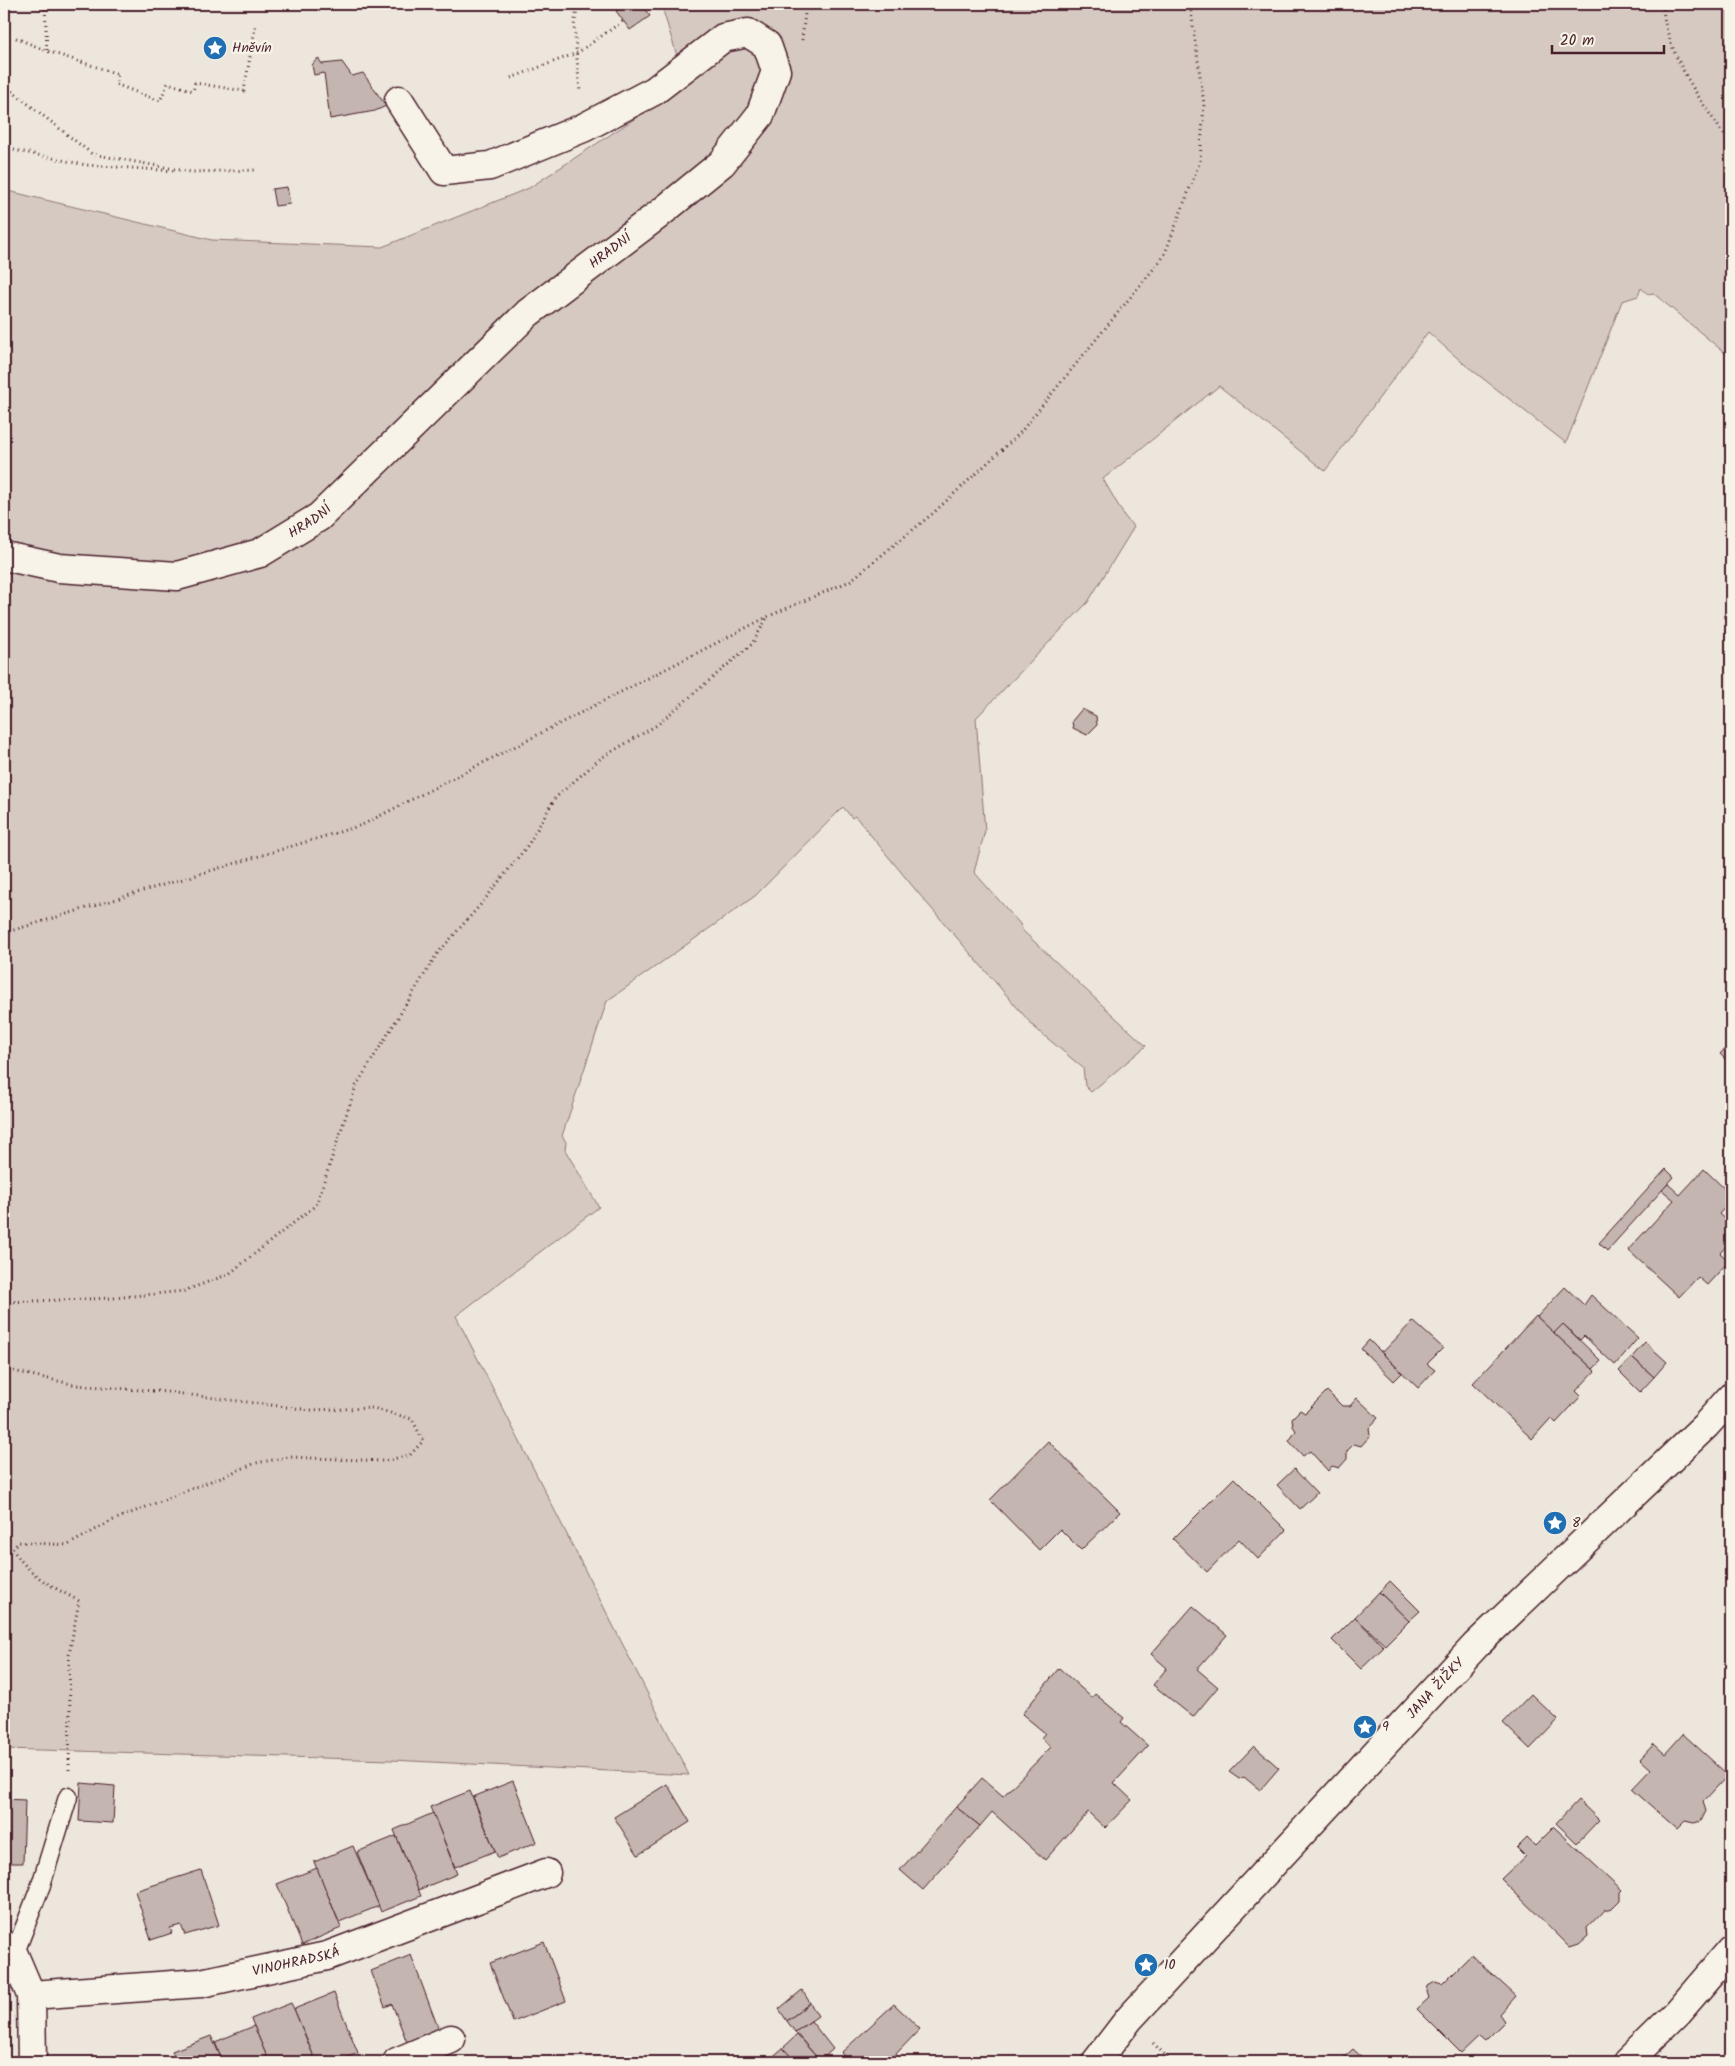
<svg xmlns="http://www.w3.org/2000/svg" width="1735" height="2066" font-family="Kalam,sans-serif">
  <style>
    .green { fill: #d5c9c2; stroke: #907476 }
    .building { fill: #c4b5b0; stroke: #4a1f2b }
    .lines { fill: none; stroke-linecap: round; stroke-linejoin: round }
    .lane-casing { stroke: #4a1f2b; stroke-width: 21 }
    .street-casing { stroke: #4a1f2b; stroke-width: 31 }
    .path { stroke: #4a1f2b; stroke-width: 3; stroke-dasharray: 1 4; stroke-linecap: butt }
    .lane { stroke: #f7f3e8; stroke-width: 18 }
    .street { stroke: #f7f3e8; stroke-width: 28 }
    .labels { text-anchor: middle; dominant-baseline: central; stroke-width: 4.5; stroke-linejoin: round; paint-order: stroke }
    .poi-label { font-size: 14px; fill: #4a1f2b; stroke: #f7f3e8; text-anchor: start }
    .street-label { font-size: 14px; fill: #4a1f2b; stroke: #f7f3e8 }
  </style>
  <rect width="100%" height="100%" fill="#ece6dd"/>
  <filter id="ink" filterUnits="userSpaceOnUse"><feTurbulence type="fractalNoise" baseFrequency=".02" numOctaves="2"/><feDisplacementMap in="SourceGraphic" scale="10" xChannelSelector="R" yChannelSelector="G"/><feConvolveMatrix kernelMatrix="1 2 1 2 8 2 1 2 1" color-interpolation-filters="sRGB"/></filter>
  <g filter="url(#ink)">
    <path class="green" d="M661 4H1731V358L1653 293 1648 294 1641 288 1638 296 1622 301 1566 443 1463 363 1428 332 1325 471 1219 386 1103 479 1125 517 1134 527 1088 602 976 718 985 831 974 872 1020 924 1023 931 1146 1046 1091 1092 1085 1086 1083 1068 1034 1027 919 894 855 816 852 818 843 807 755 896 607 1001 562 1136 566 1142 565 1150 599 1207 456 1316 689 1775 392 1760 4 1749V190L212 240 382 247 529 188 686 85Z"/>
    <g class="building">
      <path d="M626 4H641L650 16 630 30 616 11Z"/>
      <path d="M318 58 322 64 342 62 352 76 363 73 386 106 375 111 330 119 324 73 314 75 312 65Z"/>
      <path d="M287 187 290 204 275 206 272 189Z"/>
      <path d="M1082 709 1096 716 1097 725 1087 735 1073 728 1072 721Z"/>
      <path d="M1731 1042V1065L1720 1054Z"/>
      <path d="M1666 1169 1674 1177 1607 1251 1599 1243Z"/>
      <path d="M1704 1169 1731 1195V1201L1719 1214 1731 1225V1241L1720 1253 1729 1261 1707 1285 1698 1277 1679 1297 1628 1250 1674 1200 1662 1190 1668 1184 1680 1195Z"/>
      <path d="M1565 1287 1584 1305 1591 1295 1638 1338 1615 1365 1584 1336 1580 1340 1563 1324 1554 1333 1537 1317Z"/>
      <path d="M1536 1316 1595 1371 1576 1391 1581 1396 1556 1423 1551 1418 1532 1439 1473 1383Z"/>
      <path d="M1413 1321 1443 1348 1427 1364 1435 1370 1418 1388 1380 1351H1384Z"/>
      <path d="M1563 1324 1601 1361 1593 1369 1554 1333Z"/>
      <path d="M1369 1340 1402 1373 1394 1381 1361 1349Z"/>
      <path d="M1645 1342 1667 1362 1654 1377 1632 1357Z"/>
      <path d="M1632 1357 1654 1377 1640 1392 1619 1371Z"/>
      <path d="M1327 1391 1342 1406H1350L1357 1398 1378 1418 1369 1428 1370 1436 1361 1446 1354 1444 1347 1451V1459L1339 1468 1332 1466 1328 1471 1310 1451 1303 1456 1289 1441 1296 1431 1293 1426 1292 1418 1300 1410 1305 1413Z"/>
      <path d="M1048 1441 1120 1512 1081 1550 1060 1529 1039 1550 990 1500Z"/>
      <path d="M1294 1469 1317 1493 1300 1509 1277 1485Z"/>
      <path d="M1234 1478 1286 1530 1258 1559 1239 1539 1207 1572 1173 1539Z"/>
      <path d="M1390 1581 1420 1611 1409 1621 1379 1592Z"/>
      <path d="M1379 1592 1409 1621 1385 1645 1355 1617Z"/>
      <path d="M1193 1606 1227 1635 1197 1669 1218 1687 1193 1717 1153 1685 1167 1668 1151 1654Z"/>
      <path d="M1355 1617 1384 1647 1361 1669 1332 1640Z"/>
      <path d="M1059 1668 1092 1698 1095 1694 1124 1718 1121 1722 1148 1746 1114 1783 1132 1800 1105 1828 1088 1812 1045 1860 992 1812 980 1826 956 1807 982 1778 1003 1796 1051 1747 1041 1738 1045 1733 1022 1714Z"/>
      <path d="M1531 1694 1558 1720 1530 1749 1503 1723Z"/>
      <path d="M1683 1734 1728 1775 1703 1802 1706 1811 1701 1821 1694 1823 1685 1821 1677 1829 1632 1789 1651 1769 1640 1759 1654 1744 1665 1754Z"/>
      <path d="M1254 1746 1279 1768 1260 1790 1244 1777 1239 1779 1229 1772Z"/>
      <path d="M513 1781 537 1842 498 1858 473 1797Z"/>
      <path d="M81 1783 115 1786 113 1823 79 1821Z"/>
      <path d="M667 1784 690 1822 638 1855 614 1817Z"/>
      <path d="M470 1791 495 1851 455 1867 430 1807Z"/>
      <path d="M4 1799 25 1800 23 1863H4Z"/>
      <path d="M1578 1800 1599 1820 1577 1843 1556 1823Z"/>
      <path d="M956 1807 980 1826 923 1890 900 1870Z"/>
      <path d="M433 1813 457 1874 418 1890 394 1830Z"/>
      <path d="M1554 1827 1622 1890 1620 1892V1900L1612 1908 1604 1910 1587 1928 1588 1936 1579 1944 1570 1947 1501 1879 1525 1856 1517 1848 1527 1838 1535 1846Z"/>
      <path d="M396 1836 421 1896 381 1912 357 1852Z"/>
      <path d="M353 1846 379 1906 339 1922 314 1862Z"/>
      <path d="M317 1868 341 1928 302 1945 277 1884Z"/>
      <path d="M201 1870 219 1925 185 1935 181 1925 170 1928 172 1933 151 1940 135 1891Z"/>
      <path d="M544 1942 566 2001 513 2022 490 1963Z"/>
      <path d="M411 1955 440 2033 408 2045 392 2004 385 2007 371 1971Z"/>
      <path d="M1471 1955 1516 1996 1500 2014 1505 2021 1485 2041 1479 2036 1461 2053 1417 2009 1429 1998 1427 1992 1428 1986 1435 1982 1442 1984Z"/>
      <path d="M802 1990 810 2003 787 2021 779 2009Z"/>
      <path d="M334 1993 358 2053 336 2062H316L294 2009Z"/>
      <path d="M291 2003 294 2009 316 2062H269L251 2019Z"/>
      <path d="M810 2003 818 2016 795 2032 787 2021Z"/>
      <path d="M894 2004 920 2029 894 2056 900 2062H850L841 2053Z"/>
      <path d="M811 2021 833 2049 820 2061 795 2032Z"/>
      <path d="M254 2026 269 2062H223L215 2042Z"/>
      <path d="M797 2035 820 2061 819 2062H796L783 2048Z"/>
      <path d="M211 2036 223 2062H176L172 2051Z"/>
      <path d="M783 2048 796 2062H771L769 2060Z"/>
      <path d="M1353 2049 1367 2062H1339Z"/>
      <path d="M175 2058 176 2062H165Z"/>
    </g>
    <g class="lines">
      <g class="lane-casing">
        <path id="lane" d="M14 1955 41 1885 68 1797"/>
      </g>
      <g class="street-casing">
        <g id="street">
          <path id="s1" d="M4 556 59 568 177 576 260 553 319 517 528 313 658 215 722 163 760 115 776 71 767 45 748 33 723 38 654 91 583 128 490 166 444 171 399 100"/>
          <path d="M4 1945 14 1955 31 1995 32 2062"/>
          <path id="s2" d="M31 1995 201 1983 327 1956 546 1873"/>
          <path d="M397 2062 451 2039"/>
          <path id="s3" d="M1096 2062 1129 2019 1476 1645 1706 1425 1731 1397"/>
          <path d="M1627 2062 1677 2013 1731 1950"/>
        </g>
      </g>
      <g class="path">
        <path d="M45 4 47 51"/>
        <path d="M578 4 574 26 580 92"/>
        <path d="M1663 4C1663 50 1705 108 1731 144"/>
        <path d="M16 38 47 51 118 74 115 84 160 101 168 83 193 91 195 83 244 91 256 23"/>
        <path d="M802 40 806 4"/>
        <path d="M511 78 577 53 623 21"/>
        <path d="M4 85 92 154 191 172 256 170"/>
        <path d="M4 148 86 165 176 171"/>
        <path d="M4 933 362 825 769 616 850 581 931 515 1019 434 1164 256 1200 161 1204 104 1190 4"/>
        <path d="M4 1302 113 1298 184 1291 229 1274 316 1205 356 1086 437 954 482 903 528 845 555 798 601 758 657 725 752 644 768 616"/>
        <path d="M4 1369 76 1385 167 1392 310 1410 373 1408 412 1419 423 1441 410 1455 384 1461 289 1457 256 1463 111 1521 68 1545 18 1542 13 1550C32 1578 50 1585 79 1601L69 1655 70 1713 69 1770"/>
        <path d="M1153 2043 1172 2062"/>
      </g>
      <use href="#lane" class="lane"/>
      <use href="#street" class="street"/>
    </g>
  </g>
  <defs>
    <g id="sight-disc" transform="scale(1.25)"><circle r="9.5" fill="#1f6fb2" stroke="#f7f3e8"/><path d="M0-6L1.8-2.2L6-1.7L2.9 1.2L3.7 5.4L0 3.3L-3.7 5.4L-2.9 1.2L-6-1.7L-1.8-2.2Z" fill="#fff"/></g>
  </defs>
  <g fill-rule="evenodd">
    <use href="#sight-disc" x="215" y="48"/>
    <use href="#sight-disc" x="1555" y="1523"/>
    <use href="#sight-disc" x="1365" y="1727"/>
    <use href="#sight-disc" x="1146" y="1965"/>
  </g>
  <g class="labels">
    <g class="poi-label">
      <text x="232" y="48">Hněvín</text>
      <text x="1572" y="1523">8</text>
      <text x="1382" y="1727">9</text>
      <text x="1164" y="1965">10</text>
    </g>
    <g class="street-label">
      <text stroke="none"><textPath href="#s1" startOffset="725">HRADNÍ</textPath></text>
      <text stroke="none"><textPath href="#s1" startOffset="320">HRADNÍ</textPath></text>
      <text stroke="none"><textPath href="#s3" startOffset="505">JANA ŽIŽKY</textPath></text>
      <text stroke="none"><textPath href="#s2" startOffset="268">VINOHRADSKÁ</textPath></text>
    </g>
  </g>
  <rect width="1735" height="2066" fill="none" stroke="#f7f3e8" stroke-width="20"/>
  <rect x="10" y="10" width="1715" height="2046" fill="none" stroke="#4a1f2b" stroke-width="2" filter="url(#ink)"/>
  <path d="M1552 45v8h112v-8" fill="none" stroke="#4a1f2b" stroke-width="2.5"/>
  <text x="1560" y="45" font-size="15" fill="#4a1f2b" stroke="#f7f3e8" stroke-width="4" paint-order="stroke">20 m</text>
</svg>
